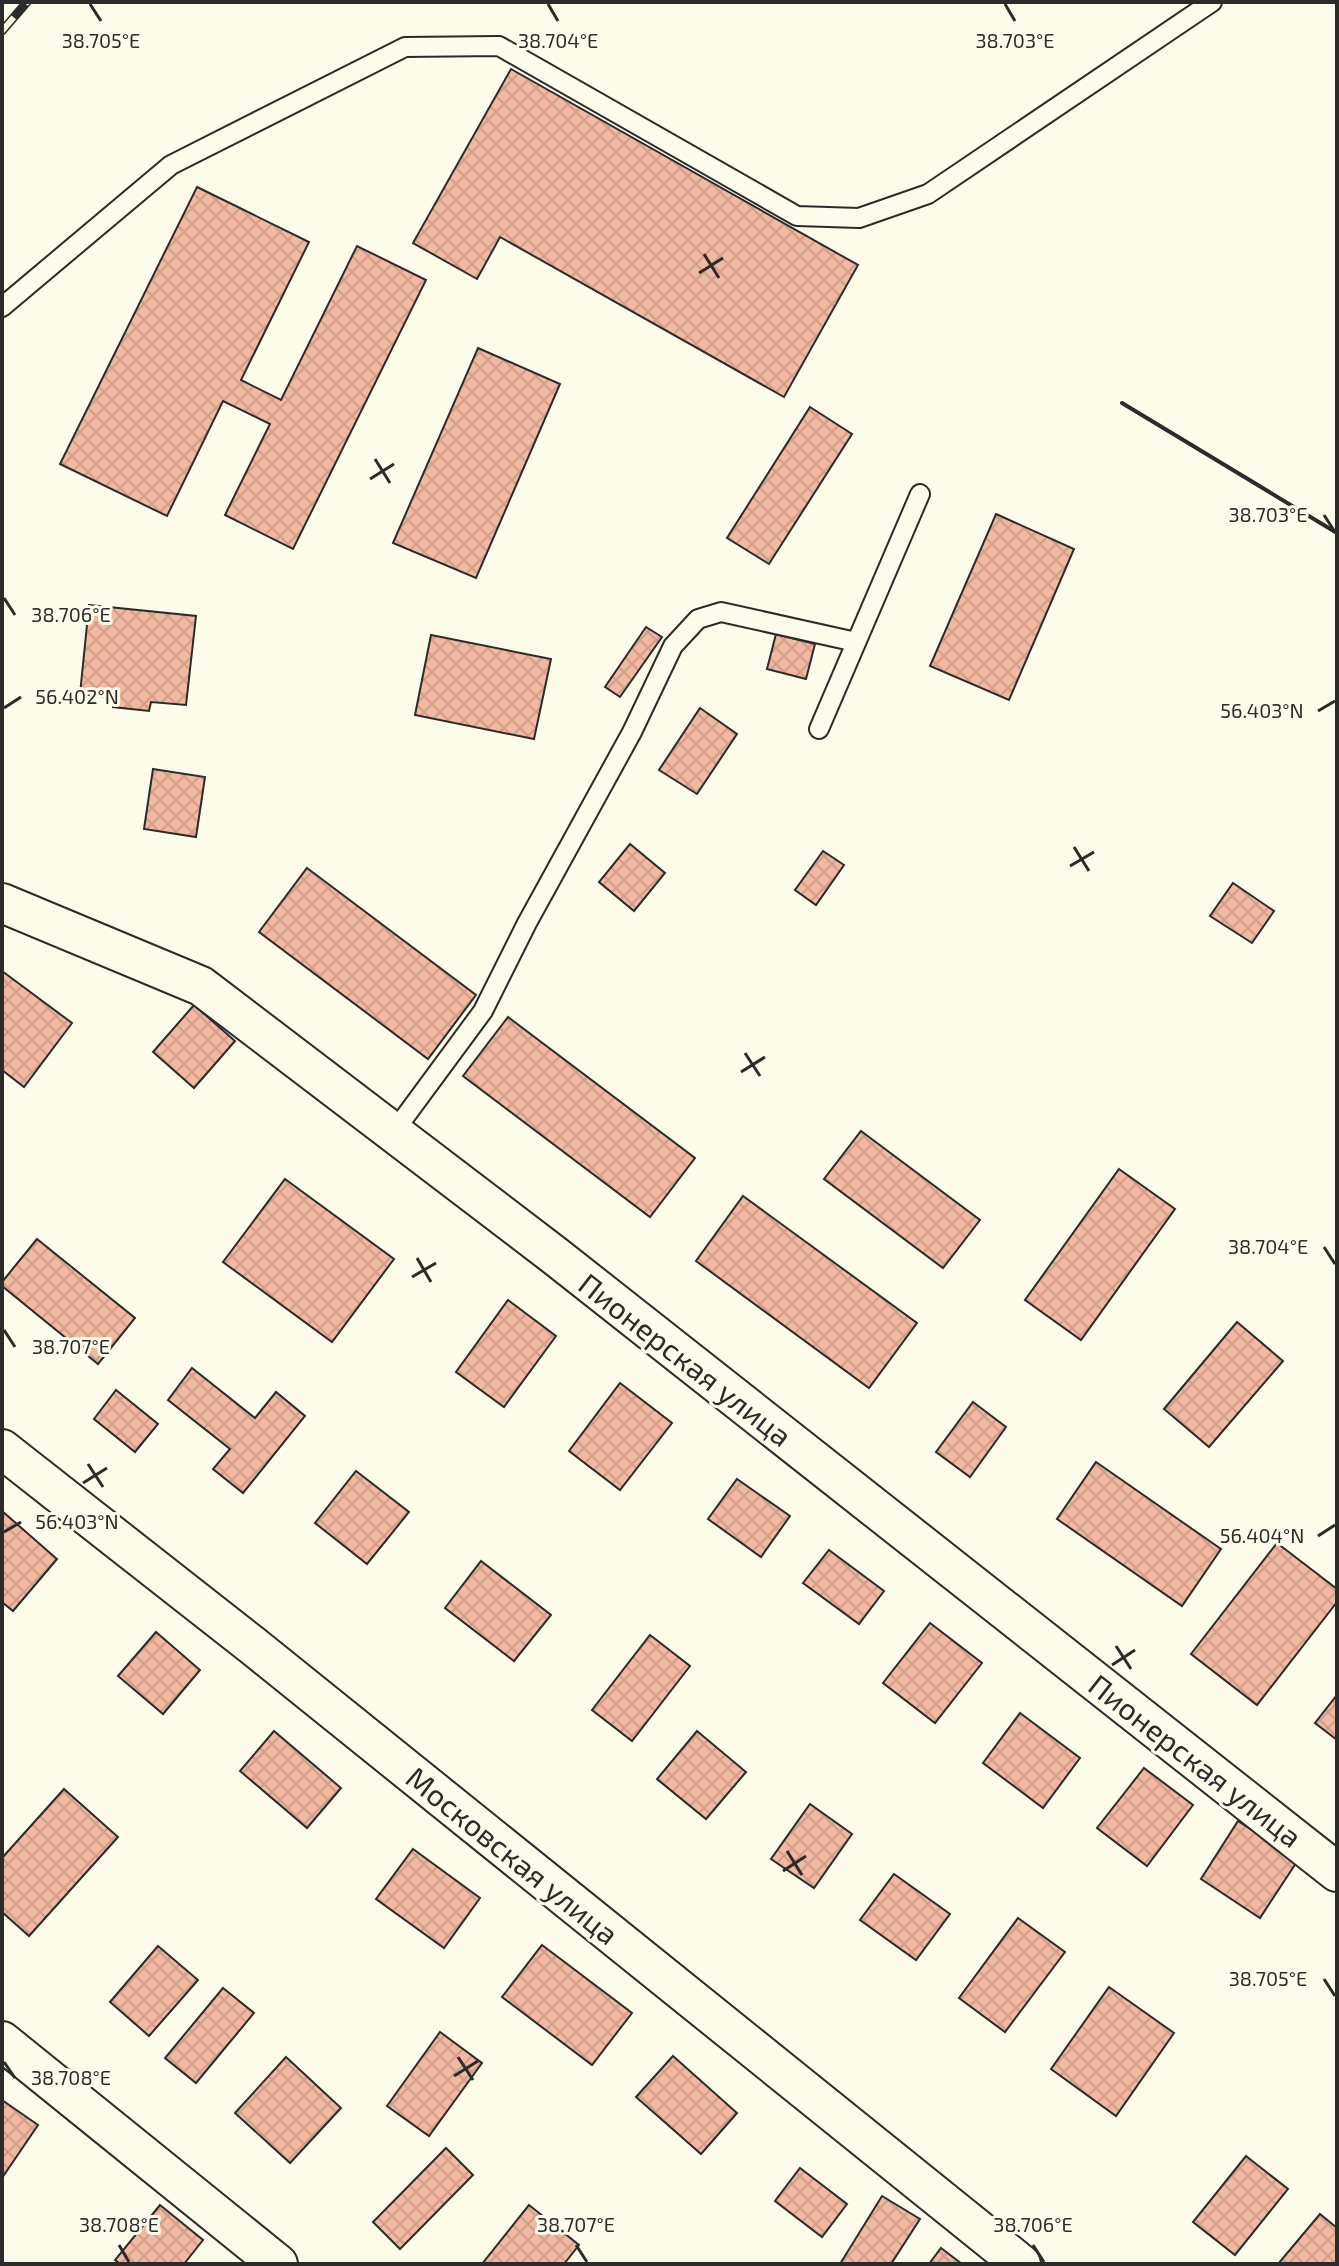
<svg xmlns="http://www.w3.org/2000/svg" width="1339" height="2266" font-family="'Exo 2',sans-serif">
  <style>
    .building { fill: url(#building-cross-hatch); stroke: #2b2b2b; stroke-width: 2 }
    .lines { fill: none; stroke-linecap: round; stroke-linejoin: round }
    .service-casing { stroke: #2b2b2b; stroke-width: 22 }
    .minor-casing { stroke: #2b2b2b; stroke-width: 42 }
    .service { stroke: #fdfbea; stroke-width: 18 }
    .minor { stroke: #fdfbea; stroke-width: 38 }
    .rail-casing { stroke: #2b2b2b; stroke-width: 9 }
    .rail { stroke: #fdfbea; stroke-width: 6; stroke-dasharray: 18; stroke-linecap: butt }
    .wall { stroke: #2b2b2b; stroke-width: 4 }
    .ticks { fill: none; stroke: #2b2b2b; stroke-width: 3 }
    .labels { text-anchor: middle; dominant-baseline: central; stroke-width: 6; stroke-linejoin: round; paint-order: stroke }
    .street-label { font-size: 30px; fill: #2b2b2b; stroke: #fdfbea }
    .ticks-label { font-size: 20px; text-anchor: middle; fill: #2b2b2b; stroke: #fdfbea; stroke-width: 6; stroke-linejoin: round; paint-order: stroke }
  </style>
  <defs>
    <pattern id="building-cross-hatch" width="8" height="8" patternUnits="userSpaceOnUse" patternTransform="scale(2)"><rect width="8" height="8" fill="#f2b8a0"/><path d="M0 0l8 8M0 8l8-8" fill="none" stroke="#d09e8a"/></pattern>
  </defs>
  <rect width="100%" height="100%" fill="#fdfbea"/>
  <g class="building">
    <path d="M511 69 858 265 784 397 500 237 477 279 413 243Z"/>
    <path d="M197 187 309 242 241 380 281 400 357 246 426 280 293 549 225 515 270 424 223 401 167 516 60 464Z"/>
    <path d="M478 348 560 384 476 578 393 543Z"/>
    <path d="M810 407 852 434 769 564 727 538Z"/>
    <path d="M996 514 1074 549 1009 700 930 666Z"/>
    <path d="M89 605 196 616 186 705 151 702 149 711 113 707 114 698 80 694Z"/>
    <path d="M646 627 662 637 620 697 605 687Z"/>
    <path d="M776 634 815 644 806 679 767 669Z"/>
    <path d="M431 635 551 659 534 739 415 715Z"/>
    <path d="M700 708 737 734 697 794 659 770Z"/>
    <path d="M153 769 205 777 196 837 144 829Z"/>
    <path d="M630 844 665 873 634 911 599 882Z"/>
    <path d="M823 851 844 865 816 905 795 890Z"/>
    <path d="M307 868 476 995 428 1059 259 932Z"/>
    <path d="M1233 883 1274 911 1252 943 1210 916Z"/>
    <path d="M2 971 72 1023 24 1087 2 1070Z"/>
    <path d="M194 1005 235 1041 194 1088 153 1052Z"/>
    <path d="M508 1017 695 1158 650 1217 463 1076Z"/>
    <path d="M861 1131 980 1220 943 1268 824 1179Z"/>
    <path d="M1119 1169 1175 1209 1081 1340 1025 1300Z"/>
    <path d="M285 1179 394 1259 332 1342 223 1262Z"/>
    <path d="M743 1196 917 1323 869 1388 696 1261Z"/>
    <path d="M37 1239 135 1318 98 1364 2 1286V1282Z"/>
    <path d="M508 1300 556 1336 504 1407 456 1372Z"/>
    <path d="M1237 1322 1283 1361 1209 1447 1164 1409Z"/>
    <path d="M192 1368 255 1418 276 1392 305 1416 243 1493 213 1469 230 1449 168 1400Z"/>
    <path d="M620 1383 672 1423 620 1490 569 1451Z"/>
    <path d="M116 1390 158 1424 135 1452 94 1419Z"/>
    <path d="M973 1402 1006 1427 970 1477 936 1452Z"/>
    <path d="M1096 1462 1221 1549 1182 1606 1057 1519Z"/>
    <path d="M356 1471 409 1512 367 1564 315 1523Z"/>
    <path d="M737 1479 790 1516 761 1557 708 1519Z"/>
    <path d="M2 1511 57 1559 13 1611 2 1602Z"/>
    <path d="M1277 1543 1337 1589V1602L1257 1705 1191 1654Z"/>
    <path d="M829 1550 884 1591 859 1624 803 1583Z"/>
    <path d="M481 1561 551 1615 514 1661 445 1608Z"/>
    <path d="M930 1623 982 1663 935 1723 883 1683Z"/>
    <path d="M156 1632 200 1670 163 1714 118 1676Z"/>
    <path d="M650 1635 690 1666 632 1741 592 1710Z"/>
    <path d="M1337 1695V1740L1315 1723Z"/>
    <path d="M1020 1713 1080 1758 1043 1808 983 1763Z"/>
    <path d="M274 1731 341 1788 307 1828 240 1771Z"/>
    <path d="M697 1731 746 1772 706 1819 657 1779Z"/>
    <path d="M1144 1768 1193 1805 1147 1866 1097 1828Z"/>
    <path d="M64 1789 118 1837 29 1936 2 1912V1858Z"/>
    <path d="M810 1804 852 1834 814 1888 771 1859Z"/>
    <path d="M1238 1821 1298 1860 1260 1918 1201 1879Z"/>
    <path d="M413 1849 480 1898 444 1948 376 1899Z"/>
    <path d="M894 1874 950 1914 916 1960 860 1920Z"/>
    <path d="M1018 1918 1065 1952 1005 2032 959 1998Z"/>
    <path d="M542 1945 632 2013 592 2065 502 1997Z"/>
    <path d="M158 1946 198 1980 149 2036 110 2002Z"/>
    <path d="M1109 1987 1174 2033 1116 2116 1051 2069Z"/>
    <path d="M223 1988 254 2013 196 2083 165 2058Z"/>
    <path d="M440 2032 482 2063 429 2136 387 2106Z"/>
    <path d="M673 2056 737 2113 701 2154 636 2097Z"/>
    <path d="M286 2057 341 2108 290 2163 235 2113Z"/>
    <path d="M2 2100 38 2125 2 2178Z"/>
    <path d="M446 2148 473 2175 400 2249 373 2222Z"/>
    <path d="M1246 2156 1288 2189 1235 2255 1193 2222Z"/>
    <path d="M800 2168 847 2204 822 2237 775 2201Z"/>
    <path d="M882 2196 920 2219 891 2264H840Z"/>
    <path d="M160 2205 203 2240 184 2264H120L115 2260Z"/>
    <path d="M529 2205 579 2245 564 2264H482Z"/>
    <path d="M1320 2214 1337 2228V2264H1278Z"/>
    <path d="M941 2248 962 2264H929Z"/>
  </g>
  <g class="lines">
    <g class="service-casing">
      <g id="service">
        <path d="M2 307 171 165 405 47 499 46 797 216 859 218 928 194 1212 2"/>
        <path d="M819 729 920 494"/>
        <path d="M393 1133 483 1011 527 923 632 732 673 646 698 619 721 612 856 642"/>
      </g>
    </g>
    <g class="minor-casing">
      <g id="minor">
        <path d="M2 903 201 986 554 1255 1337 1872"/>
        <path d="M2 1449 252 1645 1021 2264"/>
        <path d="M2 2041 278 2264"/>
      </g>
    </g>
    <use href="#service" class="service"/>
    <use href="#minor" class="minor"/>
    <g class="rail-casing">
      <path id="rail" d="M2 31 27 2"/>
    </g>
    <use href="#rail" class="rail"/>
    <path class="wall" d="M1122 403 1337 533"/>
  </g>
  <path class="ticks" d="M90 4 101 21M548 4 558 21M1005 4 1015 21M704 254 719 278M699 273 723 258M375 459 390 483M370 479 394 464M1324 515 1335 532M4 598 15 615M4 708 21 697M1318 711 1335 701M1074 847 1089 871M1070 866 1094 852M745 1053 760 1076M741 1072 765 1057M1324 1247 1335 1264M417 1258 431 1282M412 1277 436 1263M4 1330 15 1347M88 1464 103 1487M83 1483 107 1468M4 1532 21 1522M1318 1536 1335 1525M1116 1646 1131 1669M1112 1665 1135 1650M787 1851 802 1875M783 1871 806 1856M1324 1979 1335 1996M458 2057 473 2080M4 2062 15 2078M454 2076 478 2061M119 2245 129 2262M576 2245 587 2262M1033 2245 1044 2262"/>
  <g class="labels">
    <g class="street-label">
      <text transform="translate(686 1359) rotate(38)">Пионерская улица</text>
      <text transform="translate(1196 1760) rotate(38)">Пионерская улица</text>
      <text transform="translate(513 1855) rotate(39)">Московская улица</text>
    </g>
  </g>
  <g class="ticks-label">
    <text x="101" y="48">38.705°E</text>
    <text x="558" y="48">38.704°E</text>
    <text x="1015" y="48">38.703°E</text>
    <text x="1268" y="522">38.703°E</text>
    <text x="71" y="622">38.706°E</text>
    <text x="77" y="704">56.402°N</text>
    <text x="1262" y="718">56.403°N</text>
    <text x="1268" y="1254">38.704°E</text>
    <text x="71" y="1354">38.707°E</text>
    <text x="77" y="1529">56.403°N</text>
    <text x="1262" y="1543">56.404°N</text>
    <text x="1268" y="1986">38.705°E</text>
    <text x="71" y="2085">38.708°E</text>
    <text x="119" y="2232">38.708°E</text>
    <text x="576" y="2232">38.707°E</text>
    <text x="1033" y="2232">38.706°E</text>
  </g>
  <rect width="1339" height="2266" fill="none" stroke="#2b2b2b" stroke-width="8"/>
</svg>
